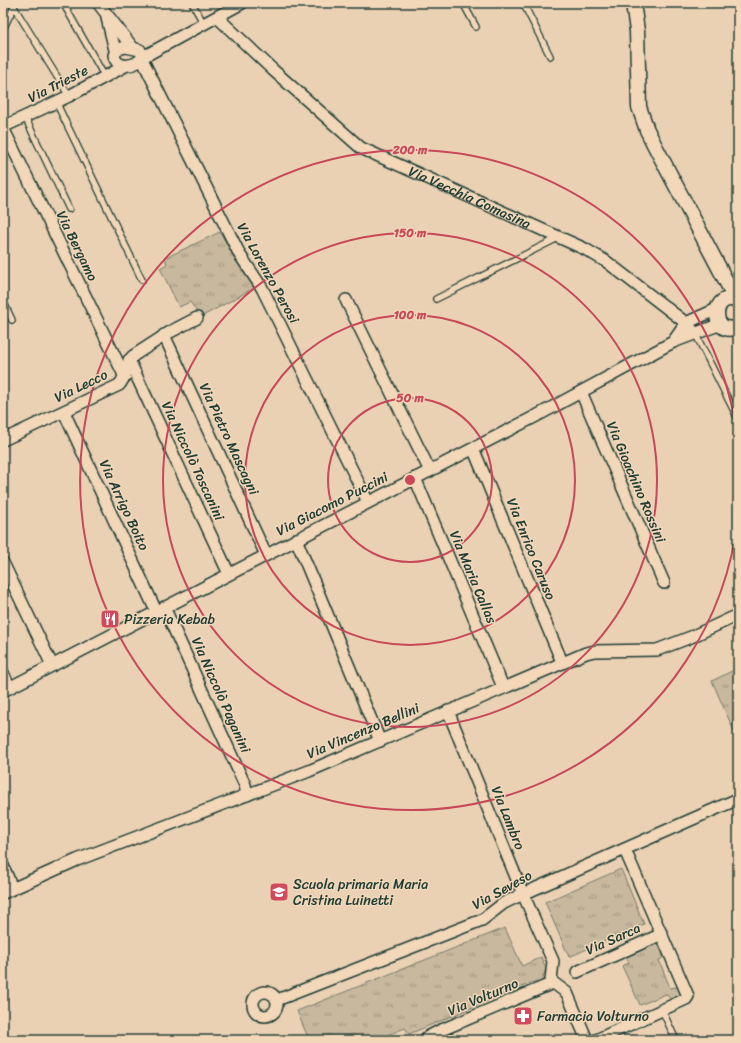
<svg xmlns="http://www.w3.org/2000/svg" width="741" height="1043" font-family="Sriracha,sans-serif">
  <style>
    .grass { fill: url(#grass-tufts); stroke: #747a69 }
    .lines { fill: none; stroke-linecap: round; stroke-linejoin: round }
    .service-casing { stroke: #1f3d34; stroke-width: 8 }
    .minor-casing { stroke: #1f3d34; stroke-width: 14 }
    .tertiary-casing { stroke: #1f3d34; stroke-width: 17 }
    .service { stroke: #f2d7b9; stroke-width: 5.5 }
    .minor { stroke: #f2d7b9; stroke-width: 11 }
    .tertiary { stroke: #f2d7b9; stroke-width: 14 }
    .ring { fill: none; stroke: #c84859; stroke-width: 2 }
    .labels { text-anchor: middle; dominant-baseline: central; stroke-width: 3; stroke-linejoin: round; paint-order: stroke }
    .street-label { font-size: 14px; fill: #1f3d34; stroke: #f2d7b9 }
    .poi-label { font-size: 14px; fill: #1f3d34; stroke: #f2d7b9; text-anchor: start }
    .centre { fill: #c84859; stroke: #f2d7b9; stroke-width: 2 }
    .ring-label { font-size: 12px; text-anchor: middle; font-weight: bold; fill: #c84859; stroke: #f2d7b9; stroke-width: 3; stroke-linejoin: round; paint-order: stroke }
  </style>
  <defs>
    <pattern id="grass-tufts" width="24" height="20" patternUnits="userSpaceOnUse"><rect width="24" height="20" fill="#c8b89e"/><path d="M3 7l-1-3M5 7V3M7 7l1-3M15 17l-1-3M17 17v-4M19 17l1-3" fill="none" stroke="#a29782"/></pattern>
  </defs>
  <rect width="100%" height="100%" fill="#ead1b4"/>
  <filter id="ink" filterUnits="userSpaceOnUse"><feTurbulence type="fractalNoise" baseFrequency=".025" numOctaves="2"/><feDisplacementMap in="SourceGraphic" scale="8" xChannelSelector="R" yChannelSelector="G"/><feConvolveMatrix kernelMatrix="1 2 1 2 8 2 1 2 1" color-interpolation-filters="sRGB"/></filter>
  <g filter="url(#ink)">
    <g class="grass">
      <path d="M220 232 235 259 256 287 201 317 190 302 179 307 160 268 167 264 165 258Z"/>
      <path d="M738 668V740L712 681Z"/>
      <path d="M621 869 644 924 569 957 545 902Z"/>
      <path d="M505 928 522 966 541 957 546 968 543 978 409 1034 405 1028 375 1040H309L297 1011Z"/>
      <path d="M657 943 660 945 664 954 663 958 659 960 670 988 677 987 682 994 680 997 672 1001 666 994 640 1005 622 966 629 963 626 957Z"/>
    </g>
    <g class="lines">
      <g class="service-casing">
        <g id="service">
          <path d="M15 3 14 7 69 96"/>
          <path d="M63 3 105 77"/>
          <path d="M192 3 204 24"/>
          <path d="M463 3 476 27"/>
          <path d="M523 3 550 56"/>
          <path d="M3 8 11 3"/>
          <path d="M3 29 14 7"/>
          <path d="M56 102 142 280"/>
          <path d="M25 117 69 209"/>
          <path d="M436 299 558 238"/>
          <path d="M3 301 12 320"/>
          <path d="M695 333 738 419"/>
          <path d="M3 666 12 686"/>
          <path d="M662 1010 676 1040"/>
        </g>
      </g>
      <g class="minor-casing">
        <g id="minor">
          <path d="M98 3 133 48"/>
          <path id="s1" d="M217 17 273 70 361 148 585 249 607 262 686 323 695 333"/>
          <path d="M107 18 115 50"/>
          <path d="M143 57 140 50 126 47 118 49 114 55C116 70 135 67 143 57L242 3"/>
          <path d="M142 59 240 255 262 288 368 502"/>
          <path d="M3 127 69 96 125 66"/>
          <path d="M3 128 125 377"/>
          <path d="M346 300 430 471"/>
          <path d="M164 335 266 555"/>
          <path d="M673 342 686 323 717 309"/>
          <path d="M129 360 229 574"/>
          <path d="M581 392 664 583"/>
          <path d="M64 412 156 611"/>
          <path d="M3 440 119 385C127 377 125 364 133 356L170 332 197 318"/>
          <path d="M473 448 562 662"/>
          <path d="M415 478 503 687"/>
          <path d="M296 539 380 741"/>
          <path d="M3 563 52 665"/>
          <path d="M164 607 245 785 247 795"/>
          <path d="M3 691 540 414 673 342 721 324"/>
          <path d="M448 711 523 894 553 961 551 981 567 993 587 1040"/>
          <path d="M3 866 12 888"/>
          <path d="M3 893 77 860 309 771 586 653 595 651 657 650 691 637 738 615"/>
          <path d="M577 972 662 934"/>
          <circle cx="265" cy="1004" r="12"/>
          <path d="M277 1000 482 920 504 903 523 894 738 799"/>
          <path d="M427 1040 426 1038 439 1031 553 983"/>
          <path d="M596 1040 686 999 688 996 625 850"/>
        </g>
      </g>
      <g class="tertiary-casing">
        <g id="tertiary">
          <path d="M633 3 637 31 639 107 647 130 655 146 736 300"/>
          <path d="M738 301C711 289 709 338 738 327"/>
        </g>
      </g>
      <use href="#service" class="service"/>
      <use href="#minor" class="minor"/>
      <use href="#tertiary" class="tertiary"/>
    </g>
  </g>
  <g class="ring">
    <circle cx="410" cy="480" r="82"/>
    <circle cx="410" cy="480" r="165"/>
    <circle cx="410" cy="480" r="247"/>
    <path d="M738 517A330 330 0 1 1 738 443"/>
  </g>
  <defs>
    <g id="restaurant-square" transform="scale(1)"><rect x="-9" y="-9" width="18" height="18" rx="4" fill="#d1495b" stroke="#f2d7b9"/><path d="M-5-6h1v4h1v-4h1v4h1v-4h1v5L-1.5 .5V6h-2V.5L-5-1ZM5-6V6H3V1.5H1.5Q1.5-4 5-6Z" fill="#fff"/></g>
    <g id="school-square" transform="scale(1)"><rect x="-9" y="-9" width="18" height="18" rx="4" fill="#d1495b" stroke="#f2d7b9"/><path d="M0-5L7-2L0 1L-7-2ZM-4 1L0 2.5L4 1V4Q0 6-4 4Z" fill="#fff"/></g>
    <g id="pharmacy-square" transform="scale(1)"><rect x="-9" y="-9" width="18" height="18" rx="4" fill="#d1495b" stroke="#f2d7b9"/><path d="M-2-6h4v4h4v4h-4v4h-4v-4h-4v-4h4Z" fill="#fff"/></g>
  </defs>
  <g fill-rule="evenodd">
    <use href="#restaurant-square" x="110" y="619"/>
    <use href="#school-square" x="279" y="892"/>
    <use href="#pharmacy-square" x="523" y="1016"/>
  </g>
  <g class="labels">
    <g class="street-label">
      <text transform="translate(58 84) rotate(-27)">Via Trieste</text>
      <text stroke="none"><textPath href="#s1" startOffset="314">Via Vecchia Comasina</textPath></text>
      <text transform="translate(77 246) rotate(64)">Via Bergamo</text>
      <text transform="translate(268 273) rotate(61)">Via Lorenzo Perosi</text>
      <text transform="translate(81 386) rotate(-26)">Via Lecco</text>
      <text transform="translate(229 439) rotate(65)">Via Pietro Mascagni</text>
      <text transform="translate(193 461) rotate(65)">Via Niccolò Toscanini</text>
      <text transform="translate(636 482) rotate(67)">Via Gioachino Rossini</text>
      <text transform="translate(332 504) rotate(-27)">Via Giacomo Puccini</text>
      <text transform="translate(124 505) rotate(65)">Via Arrigo Boito</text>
      <text transform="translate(531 549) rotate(68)">Via Enrico Caruso</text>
      <text transform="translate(473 577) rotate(67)">Via Maria Callas</text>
      <text transform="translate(221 695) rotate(66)">Via Niccolò Paganini</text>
      <text transform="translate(363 731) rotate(-23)">Via Vincenzo Bellini</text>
      <text transform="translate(508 818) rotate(68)">Via Lambro</text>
      <text transform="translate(502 890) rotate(-29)">Via Seveso</text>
      <text transform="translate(613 939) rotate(-24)">Via Sarca</text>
      <text transform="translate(483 997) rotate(-23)">Via Volturno</text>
    </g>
    <g class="poi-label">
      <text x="124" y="619">Pizzeria Kebab</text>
      <text x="293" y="884">Scuola primaria Maria<tspan x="293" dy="16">Cristina Luinetti</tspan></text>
      <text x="537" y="1016">Farmacia Volturno</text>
    </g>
  </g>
  <circle cx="410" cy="480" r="6" class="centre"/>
  <g class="ring-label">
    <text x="410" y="154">200 m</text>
    <text x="410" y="237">150 m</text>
    <text x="410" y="319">100 m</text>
    <text x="410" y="402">50 m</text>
  </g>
  <rect width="741" height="1043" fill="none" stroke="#f2d7b9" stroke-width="16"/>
  <rect x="8" y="8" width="725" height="1027" fill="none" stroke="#1f3d34" stroke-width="1.5" filter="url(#ink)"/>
</svg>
